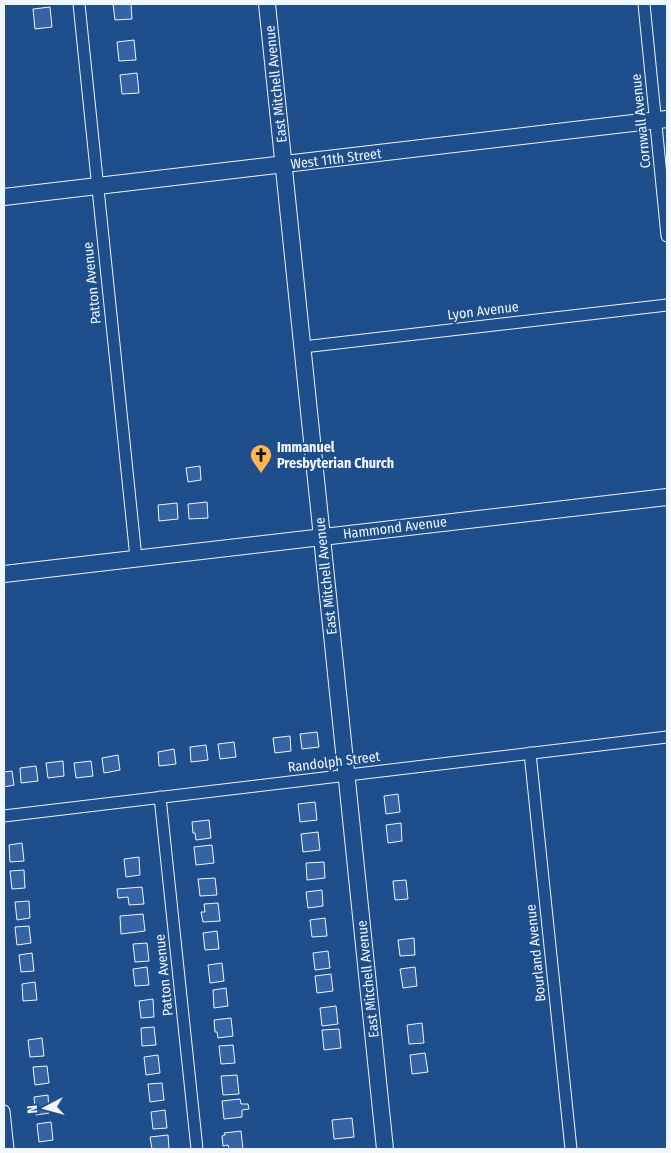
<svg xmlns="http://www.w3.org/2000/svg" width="671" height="1153" font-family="'Fira Sans Condensed',sans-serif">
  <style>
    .building { fill: #3563a3; stroke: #f2f6ff }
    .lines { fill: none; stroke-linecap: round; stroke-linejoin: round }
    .street-casing { stroke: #f2f6ff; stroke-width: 13 }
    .secondary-casing { stroke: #f2f6ff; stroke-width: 18 }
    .street { stroke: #1f4e8c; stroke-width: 11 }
    .secondary { stroke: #1f4e8c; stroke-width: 16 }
    .labels { text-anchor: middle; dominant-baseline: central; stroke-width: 4; stroke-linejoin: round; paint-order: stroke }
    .street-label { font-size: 14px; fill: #f2f6ff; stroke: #1f4e8c }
    .poi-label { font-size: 14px; font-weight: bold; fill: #f2f6ff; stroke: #1f4e8c; text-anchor: start }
  </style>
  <rect width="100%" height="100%" fill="#1f4e8c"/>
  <g class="building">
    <path d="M113 4H131L132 19 115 20Z"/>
    <path d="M50 7 52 27 35 29 33 9Z"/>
    <path d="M134 40 136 60 119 61 117 42Z"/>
    <path d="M137 73 139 93 122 94 120 75Z"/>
    <path d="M200 466 201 480 188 482 186 468Z"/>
    <path d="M207 502 208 518 189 519 188 504Z"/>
    <path d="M177 503 178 519 159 521 158 505Z"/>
    <path d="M317 732 319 747 302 749 300 734Z"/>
    <path d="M290 736 291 751 275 753 273 738Z"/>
    <path d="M234 742 236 757 220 759 218 744Z"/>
    <path d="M206 745 208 760 191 762 190 747Z"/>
    <path d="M174 749 176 764 159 766 158 752Z"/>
    <path d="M118 755 120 770 104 773 102 758Z"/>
    <path d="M63 761 64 776 48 778 46 763Z"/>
    <path d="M91 761 93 776 76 778 74 763Z"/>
    <path d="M36 766 38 781 21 783 20 768Z"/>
    <path d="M12 771 14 785 4 787V772Z"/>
    <path d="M398 794 400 812 386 814 384 796Z"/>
    <path d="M315 802 317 820 300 822 298 804Z"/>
    <path d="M209 820 211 838 196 840 195 833H193L192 822Z"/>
    <path d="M401 823 402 841 388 843 386 825Z"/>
    <path d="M318 832 320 850 303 852 301 834Z"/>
    <path d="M22 843 24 861 10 862 9 845Z"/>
    <path d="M212 845 214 863 196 865 194 847Z"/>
    <path d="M139 857 140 875 126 877 124 859Z"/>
    <path d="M324 862 325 878 307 880 306 863Z"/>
    <path d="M24 870 25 888 12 889 10 871Z"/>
    <path d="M215 878 217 895 200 896 198 879Z"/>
    <path d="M406 880 408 899 395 900 393 881Z"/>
    <path d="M142 887 144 904 129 905 128 897 118 898 117 889Z"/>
    <path d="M322 890 323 906 308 908 306 892Z"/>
    <path d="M29 901 30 918 17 920 15 902Z"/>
    <path d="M218 903 220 921 203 922 201 912H205L204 904Z"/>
    <path d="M143 914 145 931 121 934 120 916Z"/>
    <path d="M325 918 327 936 312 937 310 920Z"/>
    <path d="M29 926 31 943 17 945 15 927Z"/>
    <path d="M217 931 219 949 205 950 203 933Z"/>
    <path d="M414 938 415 955 400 956 398 940Z"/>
    <path d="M147 943 149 961 135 962 133 944Z"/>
    <path d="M328 951 330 968 315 970 313 953Z"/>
    <path d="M32 953 34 971 21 972 19 955Z"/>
    <path d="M222 963 224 981 210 983 208 965Z"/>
    <path d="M147 967 149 985 135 986 133 969Z"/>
    <path d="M415 967 417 986 403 988 400 969Z"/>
    <path d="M331 974 333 991 317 993 315 976Z"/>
    <path d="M35 982 37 1000 23 1001 22 984Z"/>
    <path d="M226 988 228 1006 214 1008 213 990Z"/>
    <path d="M153 999 154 1017 141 1018 139 1001Z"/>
    <path d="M336 1006 338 1024 322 1026 320 1008Z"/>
    <path d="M231 1018 233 1036 218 1038 217 1032H215L214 1020Z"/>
    <path d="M422 1023 424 1043 409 1044 407 1025Z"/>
    <path d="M154 1027 156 1045 142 1046 141 1028Z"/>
    <path d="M339 1029 341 1048 324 1050 322 1030Z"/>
    <path d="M42 1038 44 1056 30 1057 28 1040Z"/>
    <path d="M233 1045 235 1063 221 1064 219 1046Z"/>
    <path d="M425 1053 428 1072 412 1074 410 1055Z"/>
    <path d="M158 1055 160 1073 146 1075 144 1057Z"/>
    <path d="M47 1066 49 1083 35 1085 33 1067Z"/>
    <path d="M237 1075 239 1094 223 1095 221 1076Z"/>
    <path d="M162 1083 164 1100 150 1102 148 1084Z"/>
    <path d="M48 1095 49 1113 36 1115 34 1097Z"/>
    <path d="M240 1099 241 1104H248L249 1109 242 1110V1117L224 1119 222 1101Z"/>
    <path d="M165 1110 167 1128 153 1129 151 1112Z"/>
    <path d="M352 1118 354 1137 334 1139 332 1120Z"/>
    <path d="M51 1122 53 1140 39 1142 37 1124Z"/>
    <path d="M241 1131 243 1149H229L228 1145 223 1146 222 1136 225 1135 224 1133Z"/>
    <path d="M168 1135 169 1149H152L150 1137Z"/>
  </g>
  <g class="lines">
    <g class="street-casing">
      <g id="street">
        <path d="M79 4 136 558"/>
        <path d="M644 4 667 236"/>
        <path d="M303 347 667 305"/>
        <path d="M530 753 571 1149"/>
        <path d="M160 797 197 1149"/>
        <path d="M4 816 667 737"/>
        <path d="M4 1111 8 1149"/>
      </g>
    </g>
    <g class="secondary-casing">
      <g id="secondary">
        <path d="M267 4 385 1149"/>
        <path d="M4 197 667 119"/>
        <path d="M4 574 667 497"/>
      </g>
    </g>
    <use href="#street" class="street"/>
    <use href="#secondary" class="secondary"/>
  </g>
  <defs>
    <g id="church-pin" transform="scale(1.125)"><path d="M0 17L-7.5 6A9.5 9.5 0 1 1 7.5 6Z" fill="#ffb74d" stroke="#1f4e8c"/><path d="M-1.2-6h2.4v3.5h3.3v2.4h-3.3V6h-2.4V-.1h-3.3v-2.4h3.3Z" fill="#111"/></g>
  </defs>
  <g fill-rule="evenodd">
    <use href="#church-pin" x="261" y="455"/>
  </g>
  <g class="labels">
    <g class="street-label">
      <text transform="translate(276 84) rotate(-96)">East Mitchell Avenue</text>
      <text transform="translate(641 121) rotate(-96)">Cornwall Avenue</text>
      <text transform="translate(336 159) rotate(-7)">West 11th Street</text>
      <text transform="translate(92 283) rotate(-96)">Patton Avenue</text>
      <text transform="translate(483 311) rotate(-7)">Lyon Avenue</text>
      <text transform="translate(395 528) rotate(-7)">Hammond Avenue</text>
      <text transform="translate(326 576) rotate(-96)">East Mitchell Avenue</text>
      <text transform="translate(334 762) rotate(-7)">Randolph Street</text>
      <text transform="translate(536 953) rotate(-96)">Bourland Avenue</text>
      <text transform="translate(164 975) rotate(-96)">Patton Avenue</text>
      <text transform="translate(368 979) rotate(-96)">East Mitchell Avenue</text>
    </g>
    <g class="poi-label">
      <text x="277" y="447">Immanuel<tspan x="277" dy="16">Presbyterian Church</tspan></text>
    </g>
  </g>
  <rect width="671" height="1153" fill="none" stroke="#f2f6ff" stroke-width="10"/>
  <g transform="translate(45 1108) rotate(264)" stroke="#1f4e8c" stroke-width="4" paint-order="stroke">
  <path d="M0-4L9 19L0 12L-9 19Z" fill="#f2f6ff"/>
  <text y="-8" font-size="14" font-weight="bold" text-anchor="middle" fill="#f2f6ff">N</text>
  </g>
</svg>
